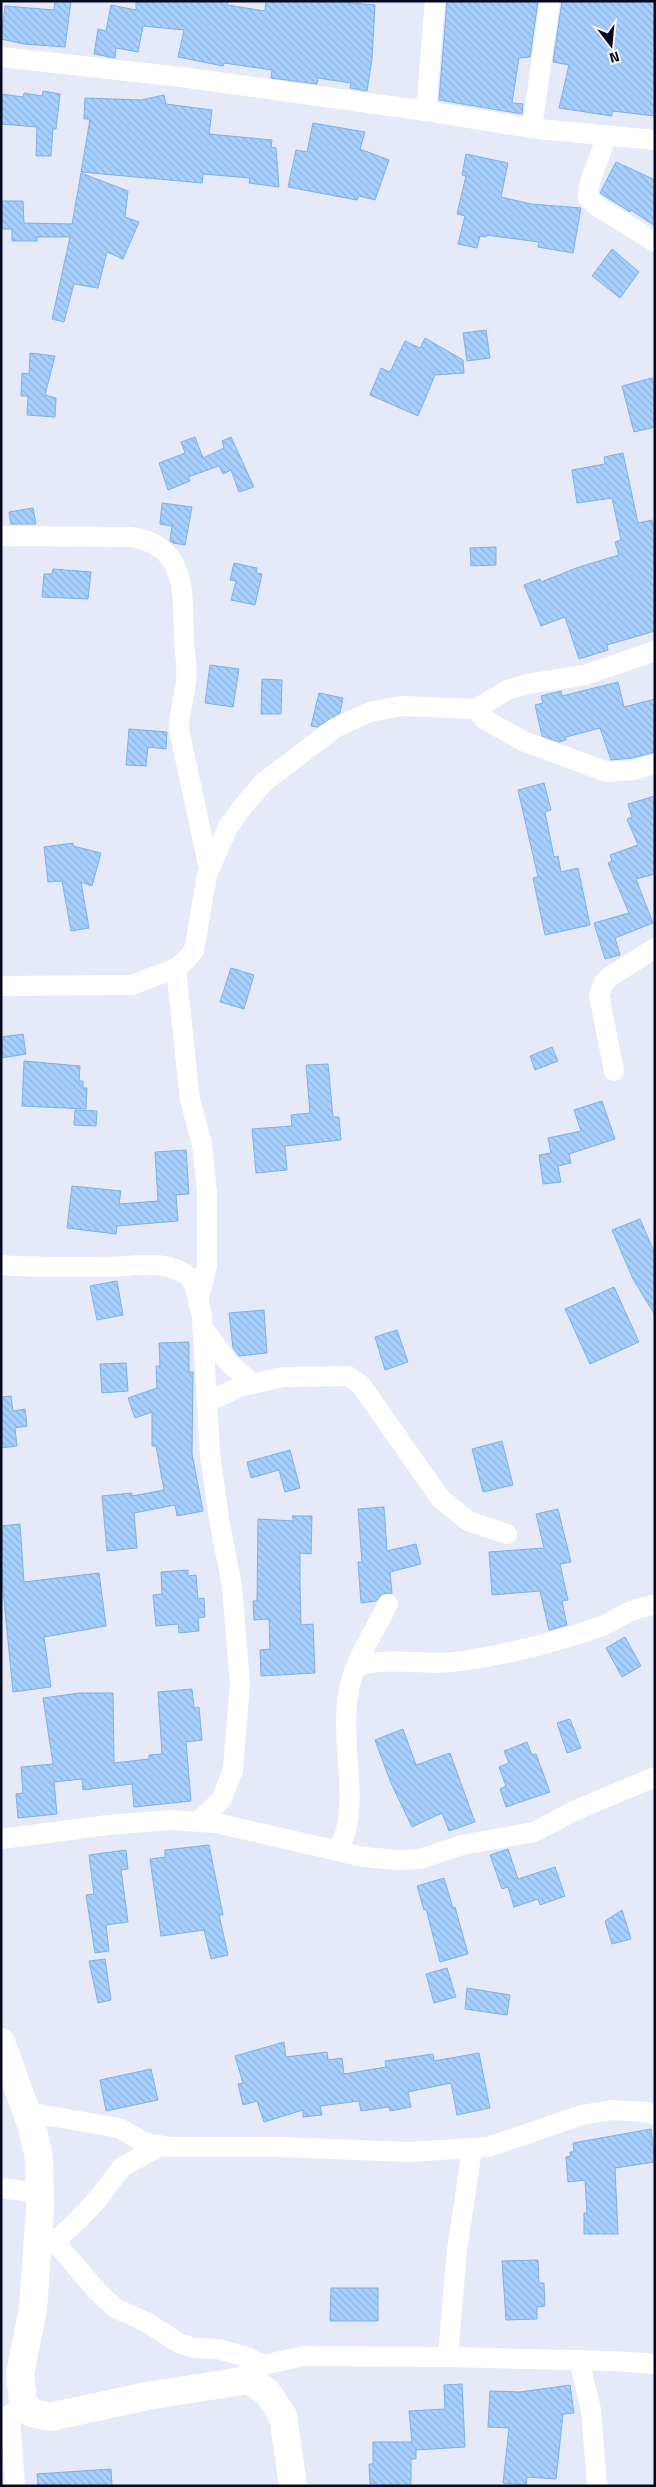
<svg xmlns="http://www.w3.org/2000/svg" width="656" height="2487" font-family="'Titillium Web',sans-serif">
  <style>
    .building { fill: url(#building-back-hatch); stroke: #7dafe8 }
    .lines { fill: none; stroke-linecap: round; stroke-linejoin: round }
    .street { stroke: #fff; stroke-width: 20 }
    .secondary { stroke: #fff; stroke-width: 28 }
  </style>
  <defs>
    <pattern id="building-back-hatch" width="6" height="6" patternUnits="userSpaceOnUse" patternTransform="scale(1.25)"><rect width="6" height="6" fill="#a7d0ff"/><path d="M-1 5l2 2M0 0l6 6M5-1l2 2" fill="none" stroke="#8eb1da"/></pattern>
  </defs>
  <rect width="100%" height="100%" fill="#e6eaf8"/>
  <g class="building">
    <path d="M55 1H71L65 47 24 44 1 39 5 6 54 10Z"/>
    <path d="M136 1H228L227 5 265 11 266 1H329L375 5 372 59 367 91 350 88 351 83 318 78 317 84 271 78 272 70 224 63 223 66 178 57 184 30 143 26 138 52 116 48 115 58 94 54 98 29 106 31 111 5 136 10Z"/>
    <path d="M447 1H538L530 57 519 58 512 103 523 104 522 114 439 100Z"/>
    <path d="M562 1H655V116L612 111V116L559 108 569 65 553 62Z"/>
    <path d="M43 91 60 94 56 129H53L51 156H36L37 127 1 124V94L23 97 24 93 42 96Z"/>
    <path d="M164 95 166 104 212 110 209 134 272 140 271 147 276 148 279 187 249 183 250 178 203 174 202 183 81 172 90 119H84L85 98 141 100Z"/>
    <path d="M313 123 365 132 360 149 389 160 375 200 359 196 357 200 288 187 296 150 307 152Z"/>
    <path d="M466 154 508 163 501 197 531 204 581 208 573 253 538 247 539 242 486 235V237L480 236 477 248 458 244 465 216 457 214 466 176 462 175Z"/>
    <path d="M616 162 655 180V226L631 210 630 212 600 193Z"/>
    <path d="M81 173 128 191 125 217 139 222 123 259 107 252 98 288 74 284 64 322 52 319 70 237H37V241H12V229H1V201H23L24 223 72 224Z"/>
    <path d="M612 249 639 272 620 298 592 276Z"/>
    <path d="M486 330 490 358 467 361 463 333Z"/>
    <path d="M425 338 463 360 464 373 435 375 418 416 370 395 381 368 390 372 405 341 420 348Z"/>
    <path d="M30 353 55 356 45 395 56 398 55 417 27 415 28 396H21L22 373 29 374Z"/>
    <path d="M652 378 655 387V427L634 432 622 386Z"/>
    <path d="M195 437 203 458 224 448 222 441 231 437 254 487 239 492 231 470 223 474 219 466 188 477 190 481 168 490 159 463 185 453 181 442Z"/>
    <path d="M623 453 638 523 652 520 655 531V631L607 645 608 650 579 659 565 617 541 626 524 585 540 579 541 582 579 567 619 555 615 542 621 540 612 498 577 503 572 470 605 464 604 457Z"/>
    <path d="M162 503 192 507 185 545 173 543 170 541 172 526 160 524Z"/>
    <path d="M33 508 36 524H11L9 512Z"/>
    <path d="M496 547V565L471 566 470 548Z"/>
    <path d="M234 563 257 568 256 573 262 574 255 605 231 600 236 581 230 580Z"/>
    <path d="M53 569 91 572 88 599 42 597 44 574H52Z"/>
    <path d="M210 665 239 669 233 707 205 703Z"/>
    <path d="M262 679 282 680 281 714H261Z"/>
    <path d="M618 682 624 707 655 699V752L632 758 611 760 600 728 566 737V740L559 742 542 736 535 705 543 703 541 696 561 691 562 696Z"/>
    <path d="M319 693 343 698 340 713 317 727 311 726Z"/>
    <path d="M129 729 167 732 166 749 148 747 146 766 126 765Z"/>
    <path d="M544 783 551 810 545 812 554 857 558 856 561 872 578 868 590 925 545 935 533 878 538 877 518 790Z"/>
    <path d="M655 796V874L636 879 653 923 615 938 620 955 605 959 594 923 629 913 608 863 612 861 610 855 638 845 627 819 632 817 628 804Z"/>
    <path d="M73 843V846L101 853 92 886 81 882 89 928 71 931 62 881 48 882 44 847Z"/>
    <path d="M231 968 254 975 244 1009 220 1002Z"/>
    <path d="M23 1034 26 1054 1 1058V1037Z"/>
    <path d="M552 1047 558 1061 535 1070 530 1056Z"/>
    <path d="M24 1061 80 1066 79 1081H83V1088H87L86 1109 22 1106Z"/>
    <path d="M328 1064 333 1117H339L341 1140 285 1146 287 1170 256 1173 252 1129 292 1126 291 1115 310 1113 306 1065Z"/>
    <path d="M602 1101 615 1139 569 1154 571 1163 558 1166 561 1182 543 1184 539 1155 551 1153 548 1138 581 1131 574 1110Z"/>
    <path d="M75 1110 97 1111 96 1126 74 1125Z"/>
    <path d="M186 1150 189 1194 176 1195 178 1221 117 1226 116 1234 67 1228 72 1186 121 1191 119 1204 158 1201 155 1152Z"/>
    <path d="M640 1219 655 1254V1315L633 1279 612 1230Z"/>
    <path d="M117 1281 123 1315 97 1320 90 1286Z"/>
    <path d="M614 1287 639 1342 590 1364 565 1309Z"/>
    <path d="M264 1310 267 1353 239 1356 233 1348 229 1313Z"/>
    <path d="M397 1330 408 1362 385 1370 375 1337Z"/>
    <path d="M189 1342V1372H193L192 1454 203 1511 177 1516 175 1505 134 1513 137 1548 107 1551 102 1496 132 1493V1496L164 1490 156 1446H152V1412L135 1418 128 1398 157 1388 156 1366H160L159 1343Z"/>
    <path d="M126 1363 128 1391 102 1393 100 1364Z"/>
    <path d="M11 1396 13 1411 25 1409 27 1426 15 1428 17 1446 1 1448V1397Z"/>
    <path d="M502 1441 513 1485 483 1492 472 1449Z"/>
    <path d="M290 1450 300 1488 285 1492 279 1470 251 1478 247 1462Z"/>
    <path d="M384 1507 387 1551 416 1544 421 1564 390 1572 392 1593 382 1594 376 1601 361 1603 358 1562H362L358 1509Z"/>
    <path d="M558 1509 571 1562 560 1564 568 1600 562 1601 567 1625 549 1630 540 1591 492 1595 489 1552 544 1548 536 1514Z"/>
    <path d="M292 1516H312L311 1554 300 1553V1585L301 1625 313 1624 315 1673 261 1676 260 1650 270 1649 269 1619 254 1620 253 1601H257L258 1519 294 1521Z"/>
    <path d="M20 1524 24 1582 99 1573 106 1626 44 1637 51 1687 13 1692 1 1569V1526Z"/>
    <path d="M188 1570V1576L196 1575 198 1599 204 1598 205 1617 198 1618 199 1631 179 1633 178 1624 156 1626 153 1595 162 1594 161 1572Z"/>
    <path d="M625 1637 641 1666 622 1677 606 1648Z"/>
    <path d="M192 1689 194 1708 199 1707 202 1740 186 1742 191 1801 134 1807 132 1784 83 1790 82 1779 54 1782 57 1814 18 1818 16 1794 23 1793 21 1767 53 1764 43 1698 80 1693H113L114 1763 149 1759V1755L162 1754 158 1692Z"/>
    <path d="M570 1719 581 1748 567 1753 557 1723Z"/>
    <path d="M403 1729 416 1765 450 1753 475 1822 449 1831 442 1813 412 1827 391 1783 375 1740Z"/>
    <path d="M527 1742 532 1755 536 1754 550 1792 506 1807 500 1789 506 1786 499 1767 509 1763 504 1751Z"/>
    <path d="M209 1845 223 1915H219L228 1955 211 1959 204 1930 161 1936 150 1859 165 1857V1850Z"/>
    <path d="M508 1849 518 1879 555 1867 565 1896 540 1905 538 1899 514 1907 508 1887 502 1889 490 1855Z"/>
    <path d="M126 1850 128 1869 121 1870 128 1922 106 1925 109 1951 95 1953 86 1895 94 1894 89 1855Z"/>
    <path d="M444 1878 453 1908 455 1907 468 1954 440 1962 426 1909 424 1910 417 1886Z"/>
    <path d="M622 1910 631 1939 612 1944 605 1921Z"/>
    <path d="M105 1959 111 2000 98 2003 89 1961Z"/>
    <path d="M447 1968 456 1997 434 2003 426 1974Z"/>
    <path d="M467 1988 510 1995 507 2015 465 2009Z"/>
    <path d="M284 2042 286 2057 327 2052 328 2060 342 2058 344 2074 386 2067 385 2061 433 2054 434 2061 479 2053 490 2108 457 2115 451 2083 408 2092 411 2107 390 2111 389 2107 361 2111 359 2101 320 2106 322 2115 303 2117V2110L264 2122 257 2101 243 2105 238 2084 243 2083 235 2056Z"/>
    <path d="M151 2069 158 2100 106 2111 100 2080Z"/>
    <path d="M651 2129 655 2162 615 2168 618 2234H584V2213H587L585 2180 568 2182 566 2157 571 2156 570 2152H574L573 2143Z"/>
    <path d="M538 2260 539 2283H544L545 2306 537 2307V2319L506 2320 502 2261Z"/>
    <path d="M331 2288H378V2321H330Z"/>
    <path d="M462 2384 465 2447 416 2450V2459H411V2484L408 2486H377V2483L370 2484 369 2464H373V2442H412L409 2411 445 2409 444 2385Z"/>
    <path d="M570 2385 574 2413 563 2414 556 2479 527 2477 526 2485 503 2483 509 2428 488 2427 490 2391 520 2392Z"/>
    <path d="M111 2469 112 2486H38L37 2474Z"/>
  </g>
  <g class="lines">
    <g class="street">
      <path d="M1 57 181 77 426 111 538 129 655 140"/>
      <path d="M426 111 435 1"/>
      <path d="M532 128 550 1"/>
      <path d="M605 137C602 159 587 177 588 198L598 207 655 242"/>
      <path d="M1 536 131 537C190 546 182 597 184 643 185 656 188 668 186 681 185 698 178 713 179 730L209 869"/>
      <path d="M476 709 484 719 523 741 607 772 634 770 655 764"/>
      <path d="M176 968 190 1100 202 1144 207 1192V1265L198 1302"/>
      <path d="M1 986 132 985 176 968 186 960 194 950 207 875 228 827 244 805 264 782 335 728 370 712 401 706 476 709 507 690 527 684 585 675 655 651"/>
      <path d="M614 1071 599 995 603 984 608 978 655 948"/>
      <path d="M1 1265C35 1268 71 1267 106 1267 132 1267 165 1258 188 1276 197 1284 199 1305 202 1316L210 1454 220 1525 232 1586 240 1683 233 1770 221 1800 199 1821"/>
      <path d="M202 1327 228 1362 253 1384"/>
      <path d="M208 1402 239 1387 283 1377 348 1376 361 1385 440 1498 468 1521 507 1534"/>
      <path d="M356 1667C390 1655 426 1667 462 1661 509 1654 557 1642 602 1626 612 1622 620 1616 629 1612 637 1608 646 1607 655 1604"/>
      <path d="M1 1839 108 1825 171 1820 216 1823 364 1857 397 1860 420 1859 462 1845 534 1832 576 1810 655 1777"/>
      <path d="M337 1851C340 1844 345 1837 346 1830 356 1792 341 1738 348 1695 352 1663 374 1633 388 1604"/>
      <path d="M27 2112 119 2128 143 2142 169 2147H280L408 2152 488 2147 582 2115 612 2110 648 2112 655 2115"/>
      <path d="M1 2188 40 2193"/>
      <path d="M54 2241 98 2292 115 2308 146 2322 179 2343 194 2348 218 2349 244 2356 263 2365"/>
      <path d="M41 2247 62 2235 78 2220 97 2200 122 2167 161 2146"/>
      <path d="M448 2357 457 2250 472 2149"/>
      <path d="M579 2360 591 2410 597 2486"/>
      <path d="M232 2381 263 2365 304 2356 448 2357 612 2361 655 2364"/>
      <path d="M10 2414 15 2486"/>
    </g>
    <path class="secondary" d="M1 2042 32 2127 39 2157 40 2209 33 2309 20 2374 23 2402 32 2413 50 2417 147 2396 249 2380 267 2392 283 2416 293 2486"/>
  </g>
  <rect width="656" height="2487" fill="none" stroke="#060a21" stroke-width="5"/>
  <g transform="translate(611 45) rotate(164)" stroke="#f8f8f8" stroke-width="4" paint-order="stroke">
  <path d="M0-4L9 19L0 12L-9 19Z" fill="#060a21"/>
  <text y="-8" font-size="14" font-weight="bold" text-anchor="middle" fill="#060a21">N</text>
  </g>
</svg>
